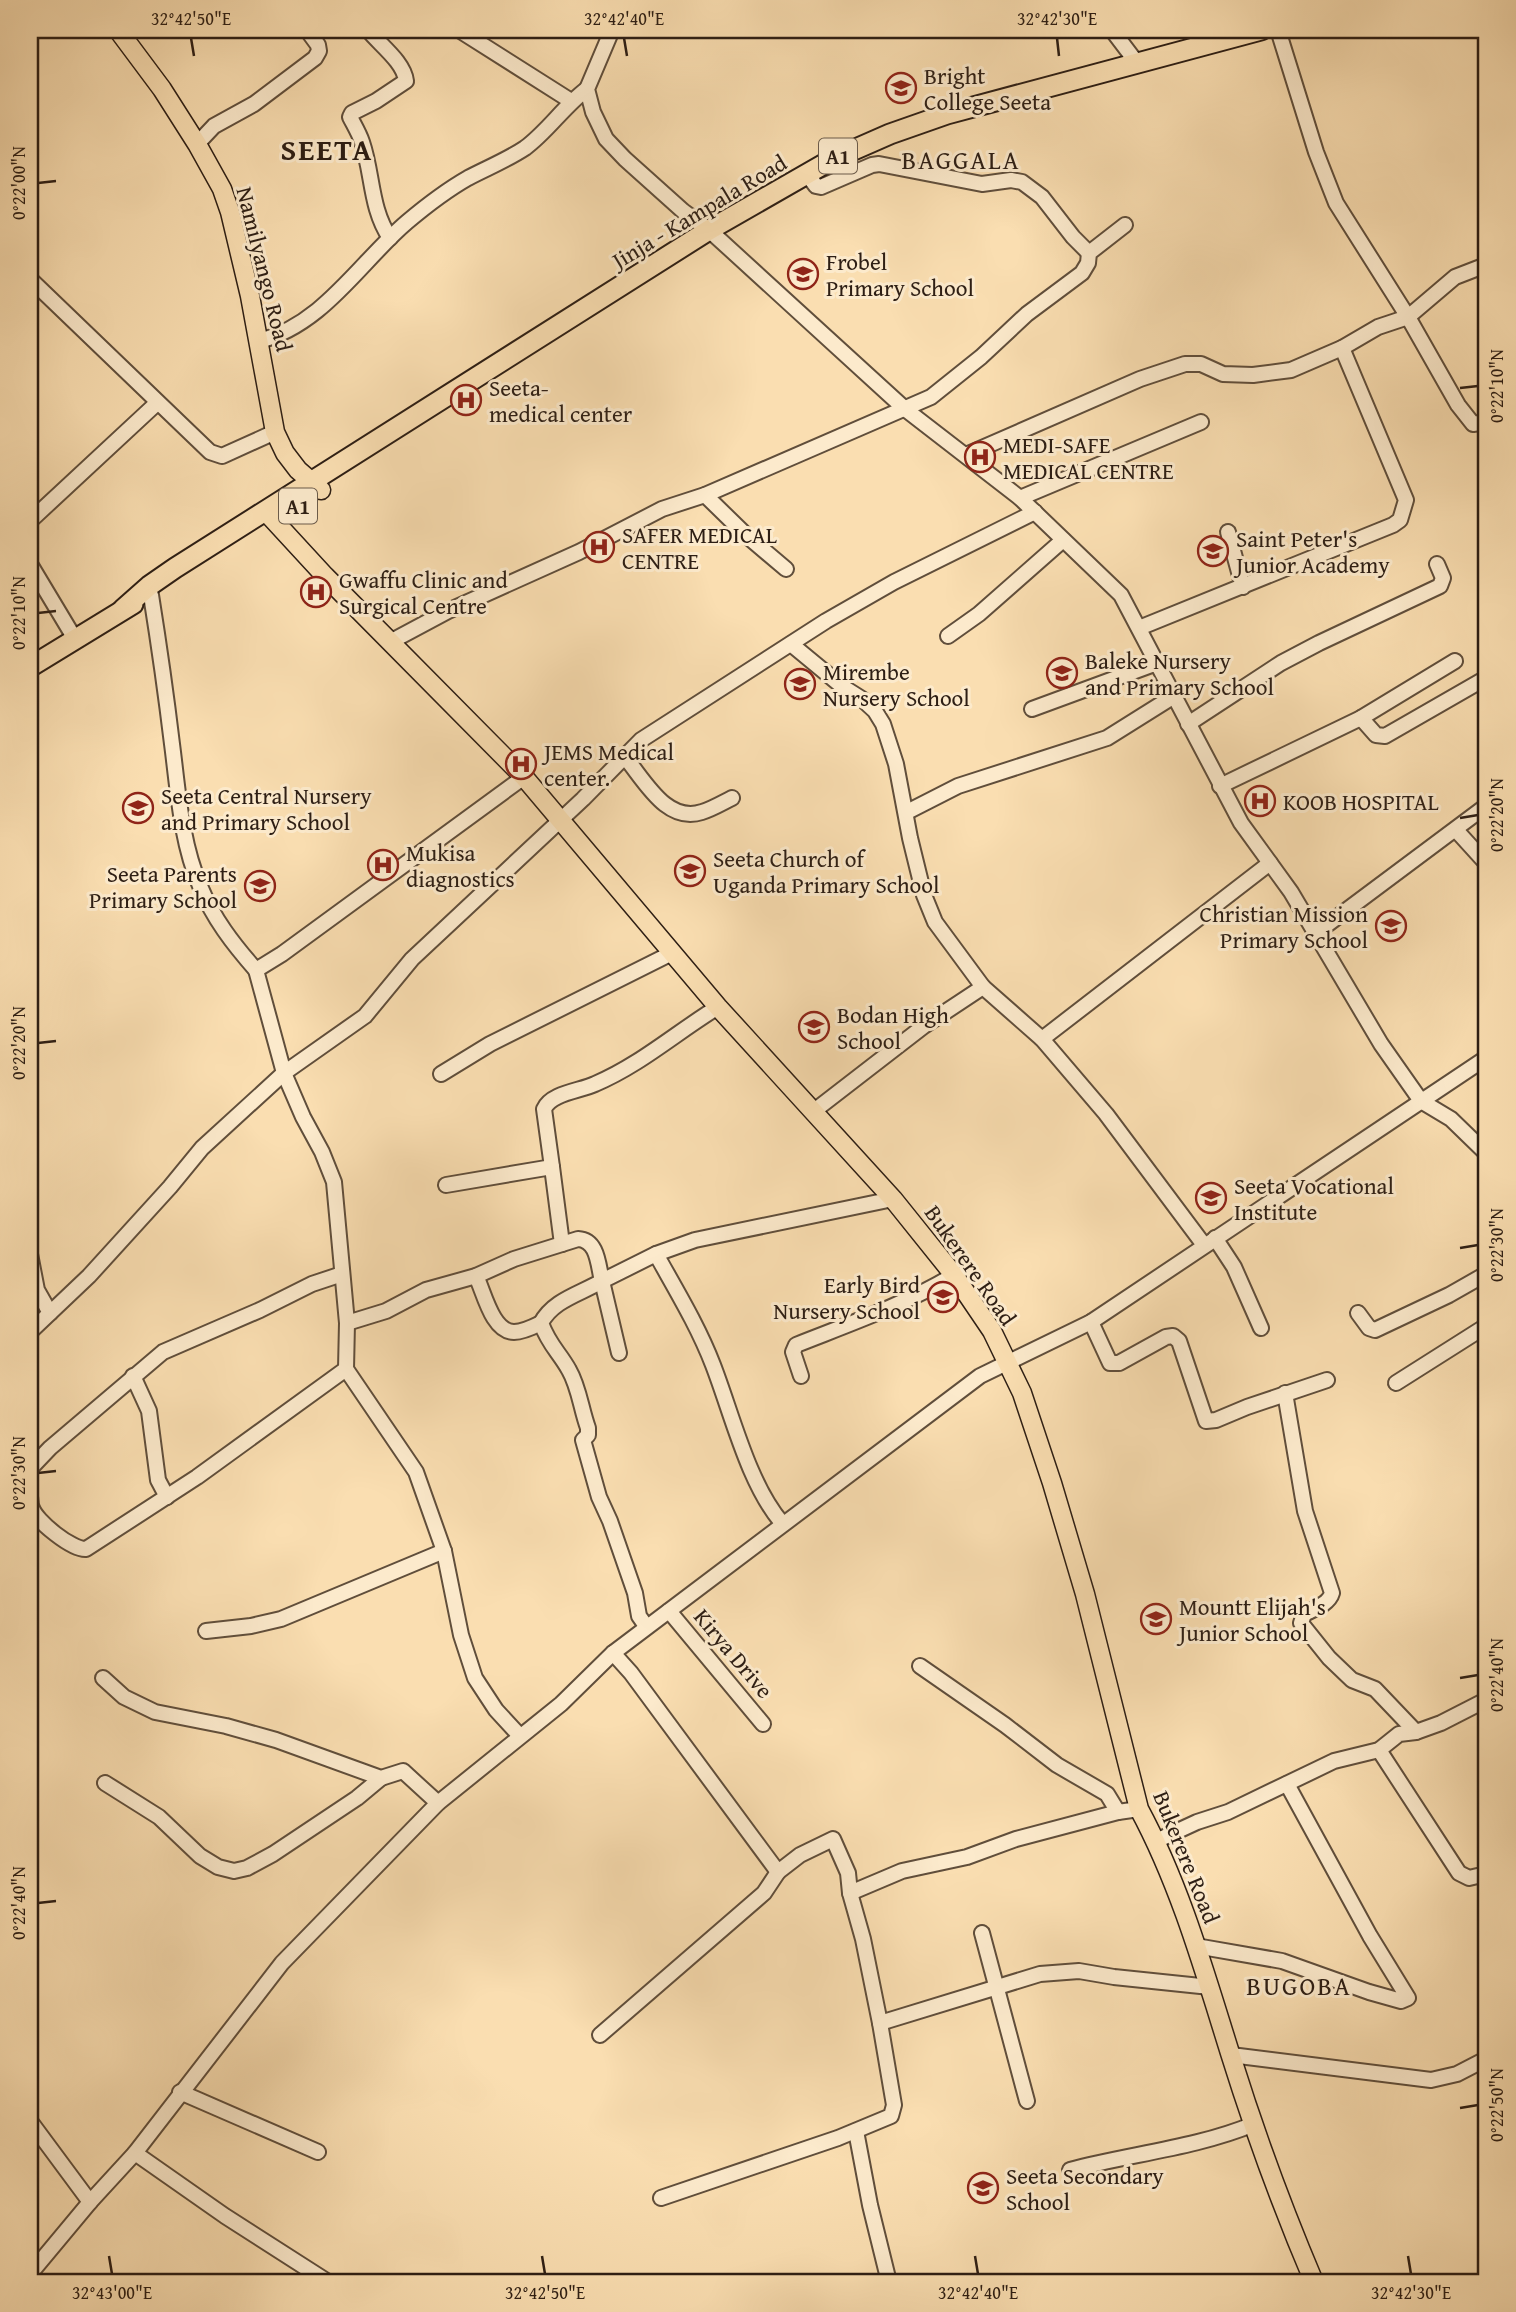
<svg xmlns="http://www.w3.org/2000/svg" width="1516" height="2312" font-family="'Gentium Book Plus',serif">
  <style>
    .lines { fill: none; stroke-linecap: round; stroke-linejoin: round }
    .minor-casing { stroke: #604e3b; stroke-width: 18 }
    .major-casing { stroke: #2d1e14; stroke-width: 21 }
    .highway-casing { stroke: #2d1e14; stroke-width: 23 }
    .minor { stroke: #fceacc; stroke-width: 14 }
    .major { stroke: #fadeb1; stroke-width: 18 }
    .highway { stroke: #fadeb1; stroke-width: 19 }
    .ticks { fill: none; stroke: #2d1e14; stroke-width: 2.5 }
    .labels { text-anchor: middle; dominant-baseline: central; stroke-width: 6; stroke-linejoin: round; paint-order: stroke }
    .shield { fill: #fceacc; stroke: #6b5b4b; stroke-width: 2 }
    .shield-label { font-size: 21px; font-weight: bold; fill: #2d1e14 }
    .poi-label { font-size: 23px; fill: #2d1e14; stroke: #fceacc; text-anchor: start }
    .street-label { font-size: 23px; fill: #2d1e14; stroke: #fceacc }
    .quarter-label { font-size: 26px; letter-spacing: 2px; fill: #2d1e14; stroke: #fceacc }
    .district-label { font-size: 30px; font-weight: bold; letter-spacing: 2px; fill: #2d1e14; stroke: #fceacc }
    .neatline { fill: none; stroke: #2d1e14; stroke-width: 2.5 }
    .ticks-label { font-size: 18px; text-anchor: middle; fill: #2d1e14 }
  </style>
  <rect width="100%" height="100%" fill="#fadeb1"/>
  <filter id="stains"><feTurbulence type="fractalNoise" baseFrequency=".00286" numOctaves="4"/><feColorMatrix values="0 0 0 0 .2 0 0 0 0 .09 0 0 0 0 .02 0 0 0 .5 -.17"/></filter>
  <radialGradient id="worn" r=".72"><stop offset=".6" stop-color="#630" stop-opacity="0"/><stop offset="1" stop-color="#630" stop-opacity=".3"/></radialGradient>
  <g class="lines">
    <g class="minor-casing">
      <g id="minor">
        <path d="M368 30C380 45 404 62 406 81L376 101 352 113 350 117C354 125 359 133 362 142 373 174 370 208 390 238"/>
        <path d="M459 30 571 101"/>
        <path d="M612 30 587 89 593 112 606 139 625 159 683 211 709 230 905 409 1020 498 1121 595 1241 823 1291 892 1381 1044 1421 1101 1451 1119 1486 1153"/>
        <path d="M1112 30 1137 63"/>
        <path d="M1278 30 1316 152 1336 203 1408 317 1458 405 1473 424 1486 422"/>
        <path d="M197 144 214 126 254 104 315 58 319 51 318 45 307 30"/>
        <path d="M807 174 816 186 821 187 872 165 879 164 982 184 1011 180 1022 182 1042 197 1073 237 1089 253"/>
        <path d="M30 279 210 452 222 456 275 432"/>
        <path d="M259 341C323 325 360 262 407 222 426 206 447 190 468 178 487 168 507 160 525 148 548 131 564 106 587 89"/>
        <path d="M966 455 1140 379 1185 364H1201L1223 374 1253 375 1291 370 1342 348 1378 327 1408 317 1455 277 1486 265"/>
        <path d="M705 495 747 536 786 569"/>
        <path d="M1020 498 1201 422"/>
        <path d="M30 521 157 403"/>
        <path d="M1228 532 1243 587"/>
        <path d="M30 564 75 639"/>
        <path d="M151 595C159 645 166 694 172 744 178 790 181 842 200 886 213 918 233 944 256 970"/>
        <path d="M1139 628 1393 525 1400 520 1406 500 1342 348"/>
        <path d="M948 636 979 614 1063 540"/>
        <path d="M390 642 448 611 579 552 662 509 705 495 931 397 981 357 1027 314 1082 273 1088 263 1089 253 1125 225"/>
        <path d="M791 644 843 687 862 699 875 711 883 724 896 764 910 838 924 895 935 922 983 987"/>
        <path d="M1032 709 1157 663"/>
        <path d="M1361 718 1376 735 1385 736 1486 678"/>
        <path d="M1188 724 1281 663 1319 643 1440 586 1443 578 1437 564"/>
        <path d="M624 756C644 779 666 824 702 812 712 809 722 803 732 798"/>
        <path d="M1220 786 1361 718 1455 661"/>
        <path d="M907 812 958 786 1107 738 1174 696"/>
        <path d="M1456 830 1486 863"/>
        <path d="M1316 933 1486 806"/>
        <path d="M1042 1039 1270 863"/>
        <path d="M441 1074 490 1044 672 953"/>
        <path d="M814 1111 924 1026 983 987 1042 1039 1106 1114 1204 1245"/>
        <path d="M552 1167 562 1244"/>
        <path d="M446 1185 552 1167 544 1109C551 1093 580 1091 595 1084 640 1065 677 1032 718 1007"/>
        <path d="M1215 1238 1234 1267 1261 1328"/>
        <path d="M30 1254 37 1290 50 1313"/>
        <path d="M656 1254C676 1290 698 1326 713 1365 732 1414 748 1483 782 1523"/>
        <path d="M476 1276C484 1292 492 1332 514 1332 523 1332 533 1327 541 1323"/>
        <path d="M1358 1313 1369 1328 1375 1330 1449 1295 1486 1274"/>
        <path d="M1091 1322 1110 1363H1119L1166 1337 1173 1336 1179 1341 1206 1421 1216 1420 1247 1407 1327 1380"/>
        <path d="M347 1323 386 1311 426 1290 476 1276 514 1259 578 1239C598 1240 598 1265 602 1281 580 1294 553 1300 541 1323 549 1345 559 1352 569 1370 579 1387 581 1409 588 1428V1435L583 1440 599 1497 610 1521 635 1593 639 1616 646 1626"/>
        <path d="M30 1332 89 1276 170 1187 202 1148 284 1073 365 1016 412 959 583 799 641 740 826 621 894 582 1035 512"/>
        <path d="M619 1353 602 1281 656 1254 695 1240 893 1199"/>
        <path d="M133 1376 149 1411 158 1480 167 1497"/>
        <path d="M801 1376 793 1352 796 1345C849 1324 904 1305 954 1275"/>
        <path d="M1396 1383 1486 1326"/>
        <path d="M1285 1393 1305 1511 1332 1593C1329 1604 1314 1609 1304 1614L1301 1623 1329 1658 1352 1680 1375 1689 1416 1732"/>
        <path d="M30 1469 50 1448 163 1352 260 1310 312 1284 342 1274"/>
        <path d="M30 1497C31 1501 30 1504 32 1508 36 1521 72 1550 86 1549L197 1477 346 1369"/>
        <path d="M669 1611 763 1724"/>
        <path d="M206 1631 251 1626 281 1619 444 1551"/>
        <path d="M613 1653 631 1673 778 1872 800 1855 833 1839 848 1873 850 1893 902 1871 967 1857 1016 1839 1118 1812"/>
        <path d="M920 1666 1005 1725 1057 1765 1107 1794 1118 1812 1139 1809"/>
        <path d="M103 1678 124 1697 155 1712 226 1726 276 1740 381 1778 403 1771 438 1803"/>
        <path d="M520 1736 496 1710 475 1678 461 1635 444 1551 416 1472 346 1369 347 1323 334 1182 322 1152 303 1117 284 1073 256 970 282 954 524 777"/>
        <path d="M1379 1750 1459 1873 1469 1878 1486 1874"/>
        <path d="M105 1783 159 1817 200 1856 218 1867 234 1871 247 1868 273 1854 357 1798 381 1778"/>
        <path d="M1156 1841 1197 1822 1228 1812 1334 1761 1379 1750 1399 1734 1416 1732 1441 1723 1486 1700"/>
        <path d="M850 1893 863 1939 880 2023 1040 1974 1079 1971 1114 1977 1210 1987"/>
        <path d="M982 1933 1027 2101"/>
        <path d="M1196 1946 1282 1961 1369 1992 1401 2001 1408 1998 1370 1936 1287 1784"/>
        <path d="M600 2035 764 1893 778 1872"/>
        <path d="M1231 2055 1431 2080 1457 2074 1486 2059"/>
        <path d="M180 2092 318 2152"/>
        <path d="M30 2121 90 2202"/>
        <path d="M856 2131 870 2205 889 2282"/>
        <path d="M135 2153 225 2216 328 2282"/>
        <path d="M1070 2170C1130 2154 1196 2148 1254 2124"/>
        <path d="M661 2198 838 2138 891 2116 894 2105 880 2023"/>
        <path d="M30 2274 90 2202 135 2153 282 1963 438 1803 561 1704 613 1653 980 1376 1091 1322 1486 1058"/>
      </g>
    </g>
    <g class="major-casing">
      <g id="major">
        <path d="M118 30 162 89 197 144 222 189 230 212 250 296 275 432 285 453 298 470 321 490"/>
        <path d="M266 512 325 576 524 777 718 1007 893 1199 954 1275 992 1331 1022 1393 1052 1483 1085 1594 1139 1809C1180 1885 1204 1970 1230 2053 1254 2130 1282 2207 1314 2282"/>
      </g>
    </g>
    <g class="highway-casing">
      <g id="highway">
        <path d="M123 609 149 586 175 568 709 230 833 159 890 134 947 114 1261 30"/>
        <path d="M30 667 133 604"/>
      </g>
    </g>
    <use href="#minor" class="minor"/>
    <use href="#major" class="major"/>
    <use href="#highway" class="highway"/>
  </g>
  <path class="ticks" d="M191 38 194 56M624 38 627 56M1057 38 1059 56M38 183 56 181M1460 388 1478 386M38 613 56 611M1460 818 1478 815M38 1043 56 1041M1460 1248 1478 1245M38 1473 56 1471M1460 1678 1478 1675M38 1903 56 1901M1460 2108 1478 2105M109 2256 112 2274M542 2256 545 2274M975 2256 978 2274M1408 2256 1411 2274"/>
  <defs>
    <g id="school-ring" transform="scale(1.575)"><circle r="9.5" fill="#fceacc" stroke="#8f2418" stroke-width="1.5"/><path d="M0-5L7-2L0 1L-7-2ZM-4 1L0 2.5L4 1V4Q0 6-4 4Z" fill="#8f2418"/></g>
    <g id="hospital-ring" transform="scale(1.575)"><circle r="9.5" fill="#fceacc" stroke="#8f2418" stroke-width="1.5"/><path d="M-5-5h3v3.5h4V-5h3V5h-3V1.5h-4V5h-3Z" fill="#8f2418"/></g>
  </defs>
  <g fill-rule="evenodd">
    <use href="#school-ring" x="901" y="88"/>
    <use href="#school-ring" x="803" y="274"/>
    <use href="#hospital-ring" x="466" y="400"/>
    <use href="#hospital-ring" x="980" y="457"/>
    <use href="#hospital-ring" x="599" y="547"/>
    <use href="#school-ring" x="1213" y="551"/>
    <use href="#hospital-ring" x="316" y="592"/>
    <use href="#school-ring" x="1062" y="673"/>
    <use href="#school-ring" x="800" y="684"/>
    <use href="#hospital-ring" x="521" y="764"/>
    <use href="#hospital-ring" x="1260" y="801"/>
    <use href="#school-ring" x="138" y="808"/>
    <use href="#hospital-ring" x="383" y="865"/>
    <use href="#school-ring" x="690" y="871"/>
    <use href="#school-ring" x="260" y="886"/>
    <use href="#school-ring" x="1391" y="926"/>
    <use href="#school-ring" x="814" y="1027"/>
    <use href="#school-ring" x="1211" y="1198"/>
    <use href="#school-ring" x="943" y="1297"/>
    <use href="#school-ring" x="1156" y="1619"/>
    <use href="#school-ring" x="983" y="2188"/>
  </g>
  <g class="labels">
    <g class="shield">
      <rect x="819" y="138.5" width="38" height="35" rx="5"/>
      <rect x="279" y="488.5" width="38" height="35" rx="5"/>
    </g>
    <g class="shield-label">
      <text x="838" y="156">A1</text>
      <text x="298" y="506">A1</text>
    </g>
    <g class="poi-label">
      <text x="924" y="75">Bright<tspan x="924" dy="26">College Seeta</tspan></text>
      <text x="826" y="261">Frobel<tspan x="826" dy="26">Primary School</tspan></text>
      <text x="489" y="387">Seeta-<tspan x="489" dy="26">medical center</tspan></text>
      <text x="1003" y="444">MEDI-SAFE<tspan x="1003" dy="26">MEDICAL CENTRE</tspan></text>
      <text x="622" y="534">SAFER MEDICAL<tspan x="622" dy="26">CENTRE</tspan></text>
      <text x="1236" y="538">Saint Peter's<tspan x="1236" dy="26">Junior Academy</tspan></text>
      <text x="339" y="579">Gwaffu Clinic and<tspan x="339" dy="26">Surgical Centre</tspan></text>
      <text x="1085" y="660">Baleke Nursery<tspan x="1085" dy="26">and Primary School</tspan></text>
      <text x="823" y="671">Mirembe<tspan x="823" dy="26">Nursery School</tspan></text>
      <text x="544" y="751">JEMS Medical<tspan x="544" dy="26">center.</tspan></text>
      <text x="161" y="795">Seeta Central Nursery<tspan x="161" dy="26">and Primary School</tspan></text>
      <text x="1283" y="801">KOOB HOSPITAL</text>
      <text x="406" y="852">Mukisa<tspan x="406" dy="26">diagnostics</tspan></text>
      <text x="713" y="858">Seeta Church of<tspan x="713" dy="26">Uganda Primary School</tspan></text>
      <text x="237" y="873" text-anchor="end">Seeta Parents<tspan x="237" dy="26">Primary School</tspan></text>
      <text x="1368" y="913" text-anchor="end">Christian Mission<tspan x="1368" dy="26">Primary School</tspan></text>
      <text x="837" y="1014">Bodan High<tspan x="837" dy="26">School</tspan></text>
      <text x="1234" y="1185">Seeta Vocational<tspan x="1234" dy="26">Institute</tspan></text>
      <text x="920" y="1284" text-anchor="end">Early Bird<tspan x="920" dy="26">Nursery School</tspan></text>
      <text x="1179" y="1606">Mountt Elijah's<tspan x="1179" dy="26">Junior School</tspan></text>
      <text x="1006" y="2175">Seeta Secondary<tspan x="1006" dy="26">School</tspan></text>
    </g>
    <g class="street-label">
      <text transform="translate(699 211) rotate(-31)">Jinja - Kampala Road</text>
      <text transform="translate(265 269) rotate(76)">Namilyango Road</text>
      <text transform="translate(971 1265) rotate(55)">Bukerere Road</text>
      <text transform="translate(734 1653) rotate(50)">Kirya Drive</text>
      <text transform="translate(1187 1857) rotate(68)">Bukerere Road</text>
    </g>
    <g class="quarter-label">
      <text x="961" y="159">BAGGALA</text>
      <text x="1299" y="1985">BUGOBA</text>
    </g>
    <g class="district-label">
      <text x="327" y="149">SEETA</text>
    </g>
  </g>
  <rect width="1516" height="2312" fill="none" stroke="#fadeb1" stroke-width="77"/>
  <rect x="38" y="38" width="1440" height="2236" class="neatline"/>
  <g class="ticks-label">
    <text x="191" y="25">32°42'50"E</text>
    <text x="624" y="25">32°42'40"E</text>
    <text x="1057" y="25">32°42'30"E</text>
    <text transform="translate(19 183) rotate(-90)" y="6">0°22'00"N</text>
    <text transform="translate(1497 386) rotate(-90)" y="6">0°22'10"N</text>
    <text transform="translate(19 613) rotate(-90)" y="6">0°22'10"N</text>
    <text transform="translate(1497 815) rotate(-90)" y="6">0°22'20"N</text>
    <text transform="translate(19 1043) rotate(-90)" y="6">0°22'20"N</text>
    <text transform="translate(1497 1245) rotate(-90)" y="6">0°22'30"N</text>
    <text transform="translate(19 1473) rotate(-90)" y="6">0°22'30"N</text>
    <text transform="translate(1497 1675) rotate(-90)" y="6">0°22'40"N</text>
    <text transform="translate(19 1903) rotate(-90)" y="6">0°22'40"N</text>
    <text transform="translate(1497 2105) rotate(-90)" y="6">0°22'50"N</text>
    <text x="112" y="2299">32°43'00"E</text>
    <text x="545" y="2299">32°42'50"E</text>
    <text x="978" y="2299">32°42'40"E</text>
    <text x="1411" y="2299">32°42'30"E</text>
  </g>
  <rect width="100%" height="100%" filter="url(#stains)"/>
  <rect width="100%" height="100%" fill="url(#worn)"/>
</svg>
